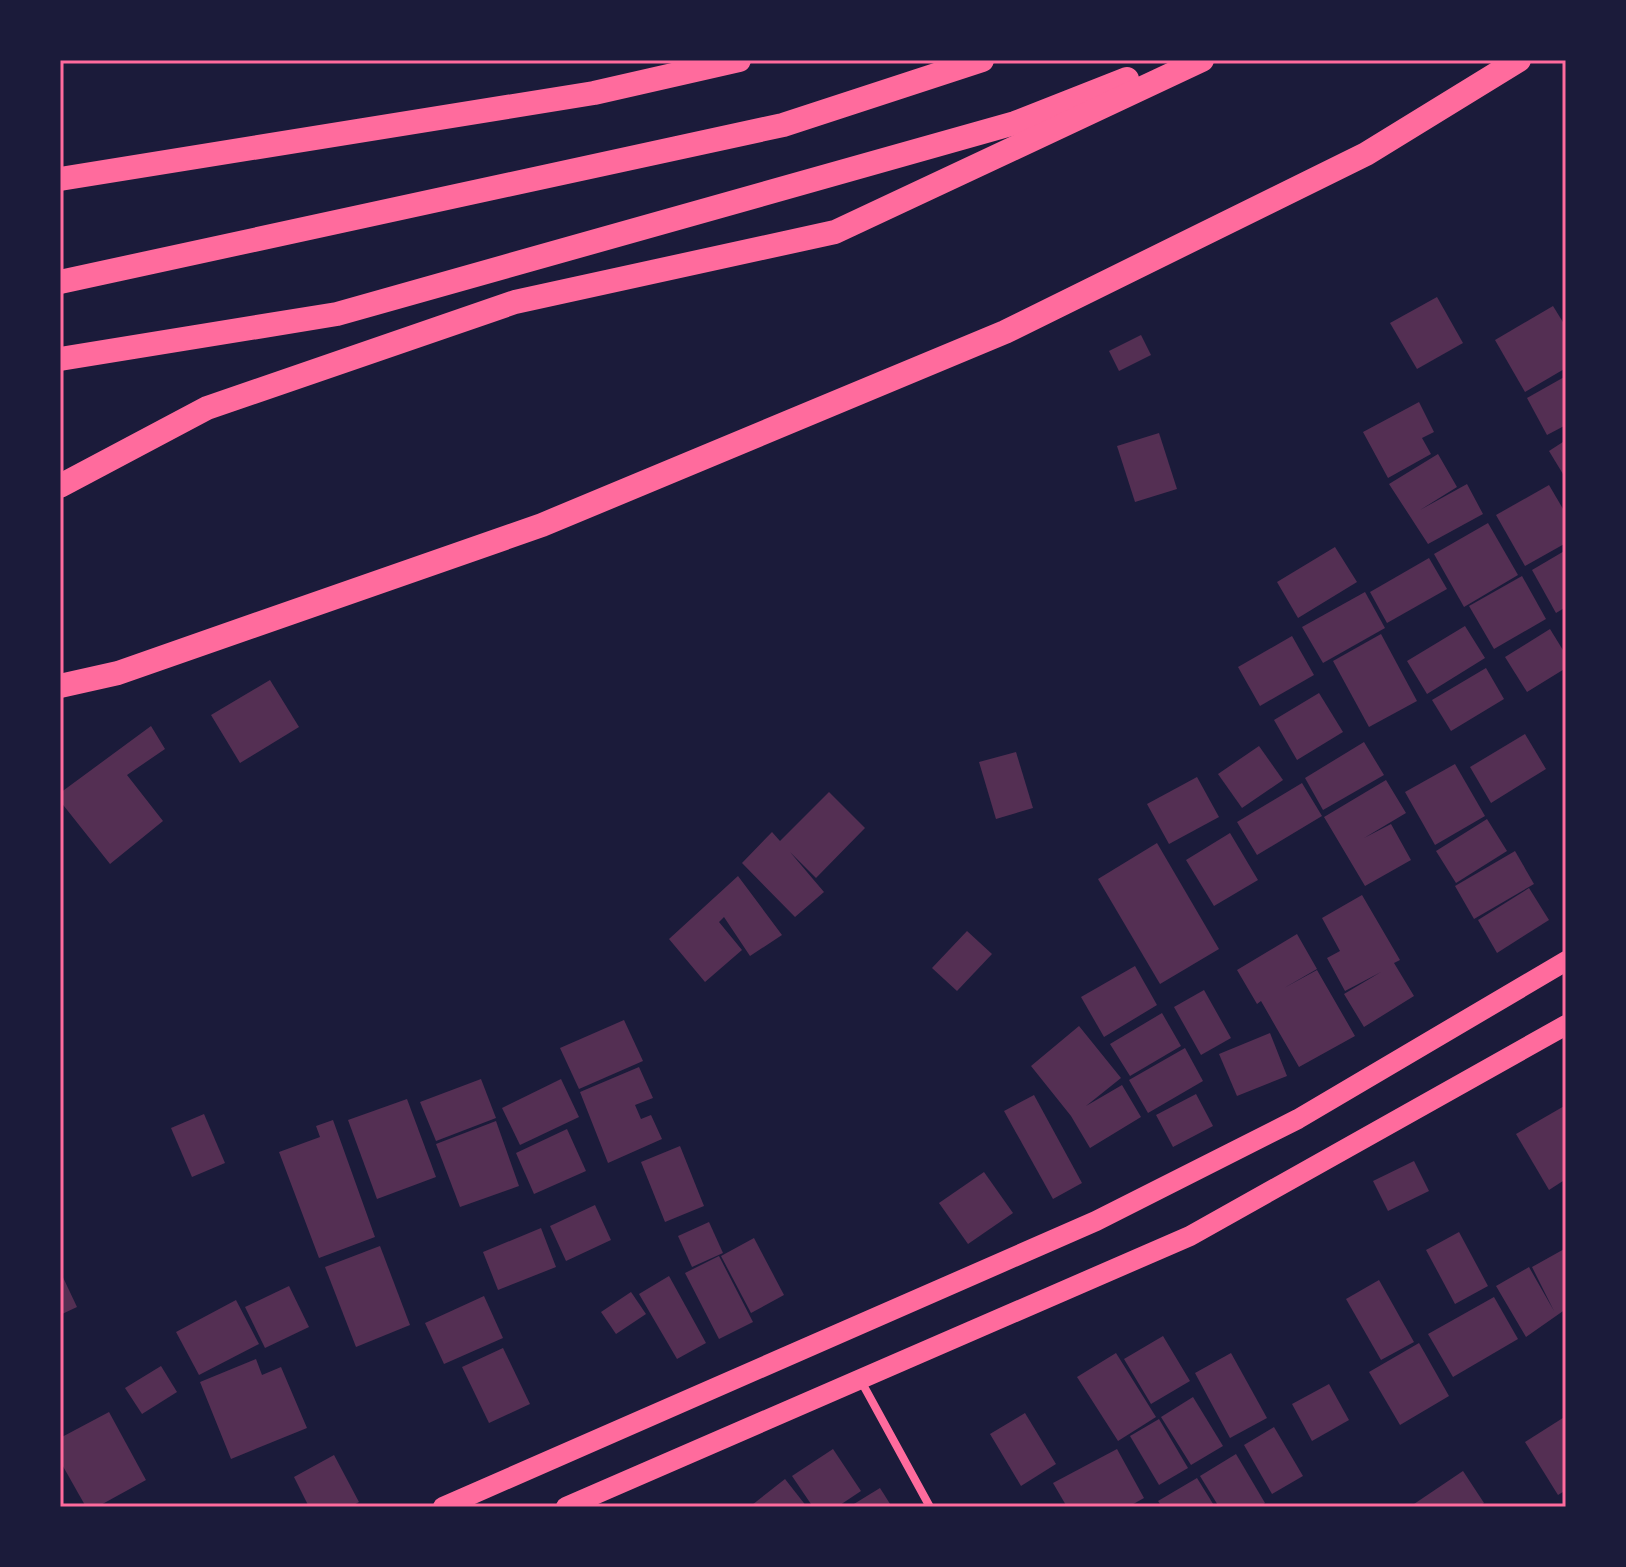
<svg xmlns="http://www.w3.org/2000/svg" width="1626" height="1567" font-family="Manrope,sans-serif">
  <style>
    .building { fill: #542f53 }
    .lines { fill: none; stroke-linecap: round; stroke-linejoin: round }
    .minor { stroke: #ff6b9d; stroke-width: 8 }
    .primary { stroke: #ff6b9d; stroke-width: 20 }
    .motorway { stroke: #ff6b9d; stroke-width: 24 }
    .neatline { fill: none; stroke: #ff6b9d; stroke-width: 3 }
  </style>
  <rect width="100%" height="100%" fill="#1b1b3a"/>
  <g class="building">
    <path d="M1437 297 1463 343 1417 369 1390 323Z"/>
    <path d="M1553 306 1566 327V368L1525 392 1495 340Z"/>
    <path d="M1141 335 1151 355 1119 371 1109 351Z"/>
    <path d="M1566 376V425L1547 435 1527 398Z"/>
    <path d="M1419 402 1434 432 1422 438 1431 454 1388 478 1363 432Z"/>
    <path d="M1159 433 1177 489 1135 502 1117 446Z"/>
    <path d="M1566 440V479L1549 451Z"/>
    <path d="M1438 454 1457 487 1420 510 1467 484 1483 514 1428 544 1389 484Z"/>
    <path d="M1549 485 1566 514V543L1525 566 1496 515Z"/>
    <path d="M1488 523 1518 575 1464 607 1434 554Z"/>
    <path d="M1335 547 1357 582 1298 618 1277 582Z"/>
    <path d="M1566 550V607L1556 613 1532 570Z"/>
    <path d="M1429 558 1447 589 1387 623 1370 592Z"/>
    <path d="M1522 576 1546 619 1494 649 1469 606Z"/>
    <path d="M1365 592 1385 628 1323 663 1302 627Z"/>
    <path d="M1465 626 1485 658 1427 694 1407 661Z"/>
    <path d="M1550 629 1566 655V668L1527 692 1505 657Z"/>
    <path d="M1381 634 1417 701 1369 727 1333 661Z"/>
    <path d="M1292 636 1314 675 1260 706 1238 667Z"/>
    <path d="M1486 668 1504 699 1451 731 1432 700Z"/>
    <path d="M270 680 299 727 240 763 211 715Z"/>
    <path d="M1319 693 1343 732 1297 760 1274 720Z"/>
    <path d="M151 726 165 749 127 775 163 821 110 864 60 801V793Z"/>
    <path d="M1525 734 1546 769 1491 803 1470 767Z"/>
    <path d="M1364 742 1384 775 1323 810 1305 778Z"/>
    <path d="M1259 746 1283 780 1242 808 1218 774Z"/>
    <path d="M1016 752 1033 808 996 819 979 762Z"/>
    <path d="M1455 764 1485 816 1435 845 1405 792Z"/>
    <path d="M1197 777 1219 817 1169 844 1147 804Z"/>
    <path d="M1386 780 1406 813 1364 838 1391 824 1411 860 1365 886 1324 817Z"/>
    <path d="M1302 783 1322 816 1257 855 1237 822Z"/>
    <path d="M829 792 865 828 816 878 790 852 824 892 795 917 742 863 772 832 780 841Z"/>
    <path d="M1487 819 1507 851 1456 883 1436 851Z"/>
    <path d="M1230 833 1258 880 1214 906 1186 860Z"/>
    <path d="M1157 843 1219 949 1160 984 1098 879Z"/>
    <path d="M1515 851 1534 884 1474 919 1455 886Z"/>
    <path d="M738 876 782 935 750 956 724 917 719 922 742 950 705 982 669 939Z"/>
    <path d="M1529 888 1549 920 1497 953 1478 920Z"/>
    <path d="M1362 895 1400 960 1394 963 1414 996 1364 1027 1344 994 1381 972 1345 991 1327 958 1340 951 1322 918Z"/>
    <path d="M967 931 992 954 957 991 932 968Z"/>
    <path d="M1297 934 1317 969 1284 988 1317 970 1355 1036 1299 1067 1261 1001 1257 1004 1237 970Z"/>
    <path d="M1135 966 1157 1005 1104 1037 1081 997Z"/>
    <path d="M1204 990 1231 1038 1201 1055 1174 1007Z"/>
    <path d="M1162 1013 1181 1046 1130 1076 1110 1044Z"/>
    <path d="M624 1020 643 1061 579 1089 560 1048Z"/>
    <path d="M1079 1026 1121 1078 1086 1106 1122 1085 1141 1117 1090 1148 1071 1116 1031 1066Z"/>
    <path d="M1270 1033 1287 1076 1237 1096 1219 1054Z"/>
    <path d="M1185 1048 1203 1081 1148 1113 1129 1080Z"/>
    <path d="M639 1067 653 1098 635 1105 641 1119 651 1115 662 1139 608 1163 580 1092Z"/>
    <path d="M481 1079 496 1118 436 1141 420 1102Z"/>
    <path d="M561 1079 579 1117 520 1145 502 1108Z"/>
    <path d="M1196 1094 1213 1126 1173 1147 1156 1115Z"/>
    <path d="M1034 1095 1082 1183 1053 1199 1004 1111Z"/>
    <path d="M407 1099 436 1177 377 1199 348 1120Z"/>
    <path d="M1566 1105V1179L1549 1190 1516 1134Z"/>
    <path d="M204 1114 225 1163 192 1177 171 1128Z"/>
    <path d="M333 1120 375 1237 319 1258 279 1152 320 1137 316 1126Z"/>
    <path d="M496 1121 519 1186 460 1207 436 1144Z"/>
    <path d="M567 1129 586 1171 534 1194 516 1153Z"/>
    <path d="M680 1146 704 1206 665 1222 641 1162Z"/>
    <path d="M1414 1161 1429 1191 1388 1211 1373 1181Z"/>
    <path d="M984 1172 1013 1213 968 1244 939 1203Z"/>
    <path d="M595 1205 611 1240 566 1261 550 1226Z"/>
    <path d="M709 1222 723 1253 692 1267 678 1236Z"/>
    <path d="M541 1228 556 1267 498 1290 483 1252Z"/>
    <path d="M1459 1232 1488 1286 1455 1304 1426 1250Z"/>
    <path d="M754 1238 784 1295 751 1313 721 1256Z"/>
    <path d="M380 1246 410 1325 356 1347 325 1267Z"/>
    <path d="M1566 1248V1309L1526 1337 1496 1286 1529 1267 1554 1311 1532 1267Z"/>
    <path d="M719 1256 753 1322 719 1339 685 1273Z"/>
    <path d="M60 1271 77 1307 60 1315Z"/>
    <path d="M669 1276 706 1343 677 1359 639 1294Z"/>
    <path d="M1379 1280 1414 1342 1381 1360 1346 1299Z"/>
    <path d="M289 1286 309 1327 265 1348 245 1307Z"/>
    <path d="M631 1292 646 1314 616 1334 601 1312Z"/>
    <path d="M484 1296 503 1338 444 1364 425 1323Z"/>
    <path d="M1494 1297 1518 1339 1453 1377 1428 1334Z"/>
    <path d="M236 1300 259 1344 199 1375 176 1332Z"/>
    <path d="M1163 1336 1190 1381 1151 1404 1124 1359Z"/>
    <path d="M1419 1343 1449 1396 1400 1425 1369 1372Z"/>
    <path d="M503 1348 530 1404 489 1423 462 1367Z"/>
    <path d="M1116 1353 1156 1417 1118 1441 1077 1377Z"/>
    <path d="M1231 1353 1267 1418 1230 1438 1195 1373Z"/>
    <path d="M256 1359 262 1375 281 1367 307 1428 231 1459 200 1382Z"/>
    <path d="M161 1366 177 1392 142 1414 125 1388Z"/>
    <path d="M1329 1384 1349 1420 1312 1441 1292 1404Z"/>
    <path d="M1193 1397 1223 1446 1191 1465 1161 1417Z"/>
    <path d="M109 1412 146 1480 97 1507H86L60 1461V1438Z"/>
    <path d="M1025 1413 1056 1464 1021 1486 990 1434Z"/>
    <path d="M1566 1416V1490L1558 1495 1525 1442Z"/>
    <path d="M1159 1419 1188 1468 1159 1485 1130 1436Z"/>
    <path d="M1274 1427 1303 1476 1272 1494 1244 1445Z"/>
    <path d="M833 1449 861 1491 837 1507H813L792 1476Z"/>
    <path d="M1117 1449 1144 1498 1128 1507H1067L1053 1483Z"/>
    <path d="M1236 1454 1265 1503 1259 1507H1219L1200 1476Z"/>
    <path d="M334 1455 359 1502 350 1507H309L294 1477Z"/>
    <path d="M1463 1471 1484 1503 1478 1507H1416L1414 1504Z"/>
    <path d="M1197 1478 1215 1507H1162L1158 1501Z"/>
    <path d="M785 1479 807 1507H754L752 1505Z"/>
    <path d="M880 1488 892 1507H849Z"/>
  </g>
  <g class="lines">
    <path class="minor" d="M861 1381 930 1507"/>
    <g class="primary">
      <path d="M443 1507 1096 1221 1298 1119 1566 961"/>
      <path d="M566 1507 1190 1236 1566 1025"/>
    </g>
    <g class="motorway">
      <path d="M60 179 594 93 739 60"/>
      <path d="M60 282 783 125 982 60"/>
      <path d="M60 359 337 314 1015 123 1127 79"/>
      <path d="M60 486 207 408 515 302 835 232 1202 60"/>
      <path d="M60 686 118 673 542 525 1005 332 1366 154 1519 60"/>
    </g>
  </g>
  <rect width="1626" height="1567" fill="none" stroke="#1b1b3a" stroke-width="124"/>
  <rect x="62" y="62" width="1502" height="1443" class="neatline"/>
</svg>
